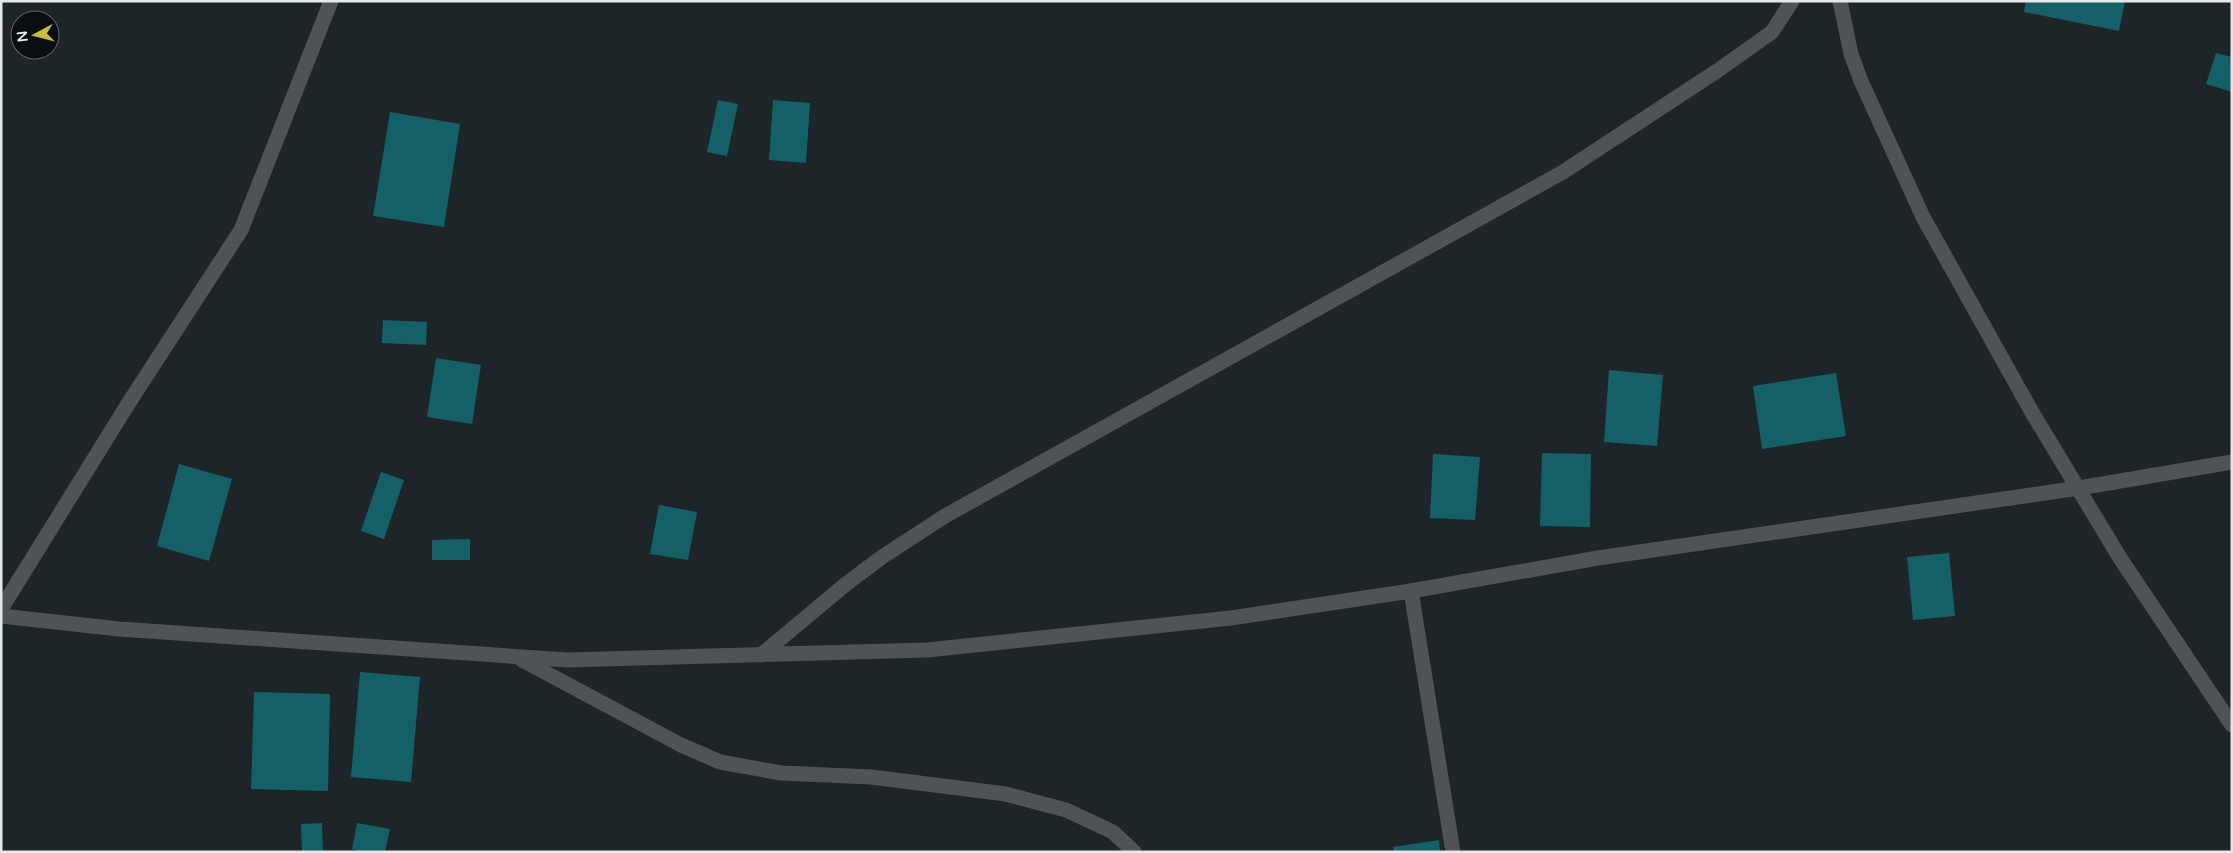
<svg xmlns="http://www.w3.org/2000/svg" width="2233" height="853" font-family="'Varela Round',sans-serif">
  <style>
    .building { fill: #136167 }
    .lines { fill: none; stroke-linecap: round; stroke-linejoin: round }
    .minor { stroke: #505356; stroke-width: 15 }
  </style>
  <rect width="100%" height="100%" fill="#1d2529"/>
  <g class="building">
    <path d="M2026 1H2125L2119 31 2024 12Z"/>
    <path d="M2216 53 2232 57V92L2206 84Z"/>
    <path d="M718 100 738 104 727 156 707 152Z"/>
    <path d="M773 100 810 103 806 163 769 160Z"/>
    <path d="M390 112 460 124 444 227 373 216Z"/>
    <path d="M383 320 427 322 426 345 382 343Z"/>
    <path d="M436 358 481 365 472 424 427 417Z"/>
    <path d="M1609 370 1663 375 1657 446 1604 442Z"/>
    <path d="M1836 373 1846 436 1762 449 1753 386Z"/>
    <path d="M1542 453 1591 454 1590 527 1540 526Z"/>
    <path d="M1433 454 1480 457 1475 520 1430 518Z"/>
    <path d="M179 464 232 479 209 561 157 546Z"/>
    <path d="M381 472 404 480 384 539 361 531Z"/>
    <path d="M659 505 697 512 688 560 650 554Z"/>
    <path d="M470 539V560H432V540Z"/>
    <path d="M1949 553 1955 616 1913 620 1907 557Z"/>
    <path d="M360 672 420 677 411 782 351 777Z"/>
    <path d="M254 692 330 694 328 791 251 789Z"/>
    <path d="M322 823 323 852H302L301 824Z"/>
    <path d="M357 823 390 829 385 852H363L352 849Z"/>
    <path d="M1439 840 1440 852H1394L1393 847Z"/>
  </g>
  <g class="lines">
    <g class="minor">
      <path d="M1840 1 1851 54 1861 81 1923 217 2033 414 2120 558 2232 725"/>
      <path d="M1411 591 1453 852"/>
      <path d="M1 609 128 404 241 230 331 1"/>
      <path d="M1 616 119 629 567 660 927 650 1231 618 1411 591 1598 558 2079 488 2232 462"/>
      <path d="M761 655 846 584 882 557 945 516 1563 172 1717 71 1772 32 1792 1"/>
      <path d="M522 660 681 745 720 762 781 773 871 777 1006 794 1066 810 1113 832 1134 852"/>
    </g>
  </g>
  <rect width="2233" height="853" fill="none" stroke="#e3e8eb" stroke-width="5"/>
  <g transform="translate(35 35) rotate(263)"><circle r="24" fill="#0a0e10" stroke="#616568"/>
  <path d="M0-4L9 19L0 12L-9 19Z" fill="#c6bc3c"/>
  <text y="-8" font-size="14" font-weight="bold" text-anchor="middle" fill="#e3e8eb">N</text>
  </g>
</svg>
